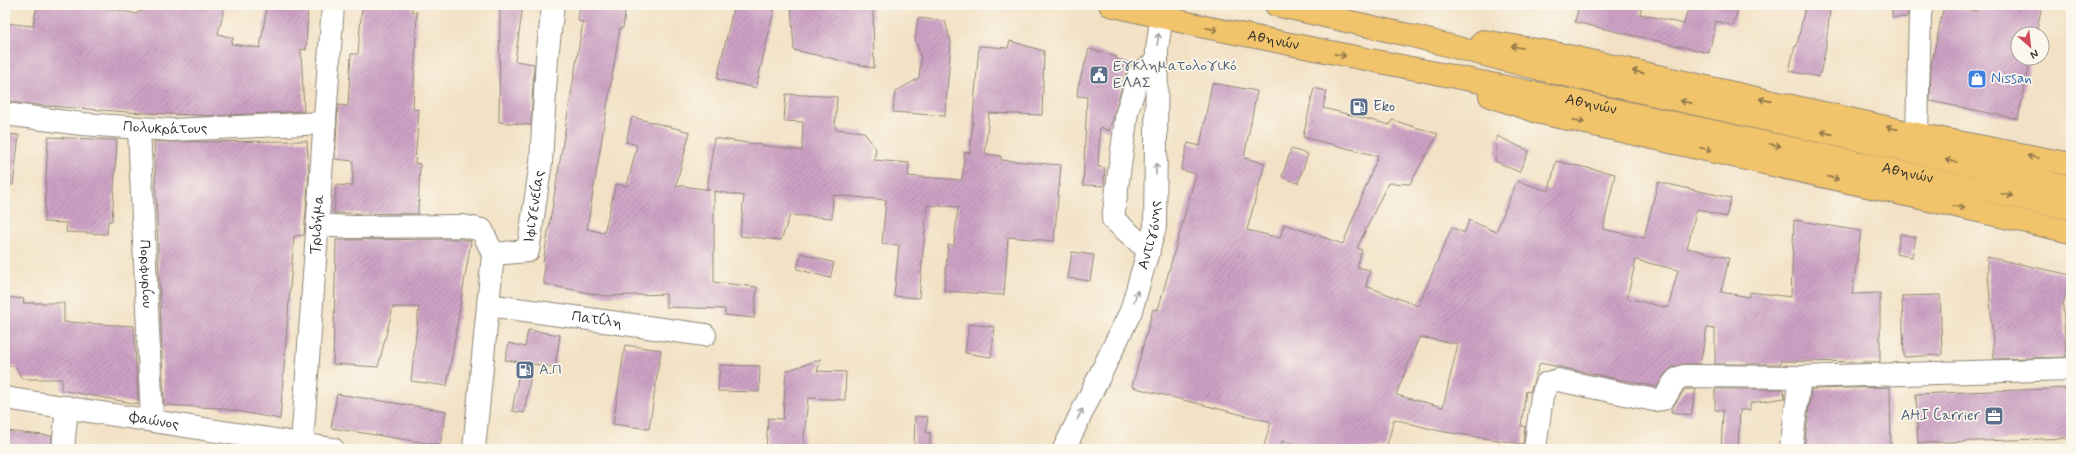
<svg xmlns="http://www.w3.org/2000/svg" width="2076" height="454" font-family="Mynerve,sans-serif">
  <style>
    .building { fill: url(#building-hatch); fill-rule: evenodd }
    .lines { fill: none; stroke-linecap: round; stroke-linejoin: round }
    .minor-casing { stroke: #8e8678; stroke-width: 24 }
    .highway-casing { stroke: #8e8678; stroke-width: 24 }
    .minor { stroke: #fff; stroke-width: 22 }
    .highway { stroke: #f1c36a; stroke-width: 22 }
    .oneway { stroke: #8e774a }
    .oneway2 { stroke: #a0a0a0 }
    .labels { text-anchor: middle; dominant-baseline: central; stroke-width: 3.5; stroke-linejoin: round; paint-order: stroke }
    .street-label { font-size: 15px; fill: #2b2b2b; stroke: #fbf7ec }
    .service-label { font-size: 15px; fill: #4e5e75; stroke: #fbf7ec; text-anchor: start }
    .shop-label { font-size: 15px; fill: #366cbe; stroke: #fbf7ec; text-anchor: start }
  </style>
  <defs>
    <pattern id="building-hatch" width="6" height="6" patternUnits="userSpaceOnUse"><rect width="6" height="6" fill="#cea2c5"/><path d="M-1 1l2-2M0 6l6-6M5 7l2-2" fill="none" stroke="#a784a0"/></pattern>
  </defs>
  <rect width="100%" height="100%" fill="#fbf7ec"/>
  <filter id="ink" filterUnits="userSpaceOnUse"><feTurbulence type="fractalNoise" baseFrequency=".025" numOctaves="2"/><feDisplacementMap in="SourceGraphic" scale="8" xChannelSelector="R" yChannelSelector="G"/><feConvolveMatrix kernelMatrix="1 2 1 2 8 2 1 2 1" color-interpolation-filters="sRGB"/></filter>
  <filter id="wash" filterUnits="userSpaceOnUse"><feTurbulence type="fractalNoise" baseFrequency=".012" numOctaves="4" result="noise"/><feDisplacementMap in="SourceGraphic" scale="16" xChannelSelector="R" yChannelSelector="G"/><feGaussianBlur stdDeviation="0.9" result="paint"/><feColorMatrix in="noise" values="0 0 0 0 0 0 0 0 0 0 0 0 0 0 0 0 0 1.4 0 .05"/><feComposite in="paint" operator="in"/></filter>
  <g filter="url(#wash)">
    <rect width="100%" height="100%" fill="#f2e1c4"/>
    <g id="blocks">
      <g class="building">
        <path d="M37 5H93L137 14 138 12H142L143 5H225L218 34 233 38 231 44 260 48 267 5H308L306 50 301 49 304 111 214 116 127 112 23 104 5 100V23L33 26Z"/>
        <path d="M362 5H412V12H417L413 109 419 110 415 163 420 164 418 214 334 213 336 185 353 186V161L335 159 338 105 348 106 351 54H358Z"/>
        <path d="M500 5H523L515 61 534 64 531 125 499 122Z"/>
        <path d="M580 5H626L623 28H620L587 229 604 233 616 184 627 186 637 145 626 142 632 117 690 132 676 185 710 190 707 189 714 138 802 151 803 122 784 121 786 94 837 97 835 129 864 132 876 149 874 160 909 163 908 176 962 180 965 152 970 153 979 46 1008 48 1010 41 1044 51 1042 115 989 113 985 154 1001 156V160L1061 165 1054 241 1008 237 1004 295 944 291 948 245H954L958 207 927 205 919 298 894 296 899 245 882 244 886 200 833 195 832 218 790 215 781 240 740 236 744 196 714 191V282L757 287 754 318 725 315V309L666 307V294L604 296 544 284V264L543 263 583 22 578 21Z"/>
        <path d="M734 5H775L756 88 717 79Z"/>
        <path d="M791 5H859L873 8 874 68 794 50Z"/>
        <path d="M1579 5H1642L1640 14 1684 24 1689 5H1739L1733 26 1716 21 1709 53 1575 22Z"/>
        <path d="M1892 5H1909L1907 17H1892Z"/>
        <path d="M1944 5 1976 11 1978 5H2042L2036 34H2018V58H2031L2018 119 1930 101 1931 67Z"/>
        <path d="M1805 7 1830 11 1825 52 1819 77 1789 71 1795 46H1797Z"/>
        <path d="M918 18 945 21 951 42 945 116 893 112 895 92 919 78 921 57 915 39Z"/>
        <path d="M1089 49 1117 57 1116 59 1131 64 1127 70 1109 131 1100 127 1098 167 1105 168 1104 186 1083 185 1087 97 1077 96 1078 87Z"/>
        <path d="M1212 83 1257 91 1244 158 1265 163 1247 230 1280 238 1284 224 1343 244 1378 156 1303 137 1314 88 1327 91 1323 108 1390 125 1392 120 1438 134 1410 184 1388 183 1357 248 1362 250 1357 267 1370 270 1366 286 1418 306 1452 227 1464 233 1469 220 1496 232 1517 181 1549 191 1556 161 1615 174 1603 229 1644 238 1658 182 1731 198 1726 217 1697 209 1687 248 1729 258 1721 292 1749 297 1750 292 1791 297 1794 220 1861 231 1852 294 1880 293V362L1780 361 1781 364H1715V329L1707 328 1700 364H1684L1673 367 1665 374 1657 387 1540 363 1530 392 1526 391 1521 426H1525L1523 444 1439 431 1394 419 1386 449H1314L1282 441 1280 449H1263L1271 422 1132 387 1153 309 1158 310 1196 174 1181 170 1188 143 1200 146ZM1636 260 1678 270 1668 308 1627 298ZM1419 337 1458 344 1443 407 1396 395Z"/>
        <path d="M5 134 19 135 13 185H5Z"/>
        <path d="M1497 136 1529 151 1519 172 1495 161Z"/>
        <path d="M48 137 117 140 112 221H108L107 234 66 232 67 223 44 222Z"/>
        <path d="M307 141 309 173 304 235 294 236 280 419 219 408 164 405 154 142Z"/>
        <path d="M1291 149 1308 154 1298 183 1282 177Z"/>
        <path d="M1900 234 1916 237 1912 257 1896 254Z"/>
        <path d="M462 239 471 241 447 386 411 381 419 307H393L378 367 333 364 336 240Z"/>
        <path d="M1072 252 1094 255 1090 281 1068 278Z"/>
        <path d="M801 253 834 263 830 278 797 269Z"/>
        <path d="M1987 257 2071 275 2063 305 2066 357 1994 359Z"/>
        <path d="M1940 295 1942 355 1904 357 1902 296Z"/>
        <path d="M5 297 24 299 23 303H64V322L134 326 138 404 61 390 62 379H22L16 367 5 365Z"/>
        <path d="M969 324 995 327 991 357 965 353Z"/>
        <path d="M528 330 560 335 555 367 533 364 524 413 512 411 521 362 505 360 509 343 525 347Z"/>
        <path d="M625 345 661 350 649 429 613 424Z"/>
        <path d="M821 359 817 371 846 372 845 400 808 398 803 449H766L768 418 783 419 786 371Z"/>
        <path d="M720 365 760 366 759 392 718 391Z"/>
        <path d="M1890 387 1891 449H1804L1811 389Z"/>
        <path d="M2071 388V438L1918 443 1916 394Z"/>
        <path d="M1685 389H1696L1691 415 1671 412 1672 408Z"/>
        <path d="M1715 389H1784L1785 398 1750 403V410H1740L1738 449H1721L1723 410H1715Z"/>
        <path d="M337 394 446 411 440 445 331 428Z"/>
        <path d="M915 416 928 417 926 432 930 433V449H914Z"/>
        <path d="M5 431 52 436 51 449H5Z"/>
      </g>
    </g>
  </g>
  <g filter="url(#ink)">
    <use href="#blocks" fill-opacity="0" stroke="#8e8678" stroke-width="1"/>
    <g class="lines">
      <g class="minor-casing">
        <g id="minor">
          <path id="s1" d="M5 114 82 124 171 130 325 123"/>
          <path id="s2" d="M139 128 152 420"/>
          <path d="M1917 134 1920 15 1922 5"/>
          <path d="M318 225 350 227 463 226 482 230 493 254"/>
          <path d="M1149 251 1113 219 1127 112 1139 74 1157 61"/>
          <path id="s3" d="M488 305 705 335"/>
          <path id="s4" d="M5 398 333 449"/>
          <path id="s5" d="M302 445 333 5"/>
          <path d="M63 449 67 407"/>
          <path id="s6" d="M474 449 493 254 528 251 541 162 547 58 553 5"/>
          <path id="s7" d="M1064 449 1131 311 1155 227 1157 50 1163 5"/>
          <path d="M1535 449 1542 396 1547 383 1558 380 1654 400 1663 399C1672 390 1671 379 1684 376L1800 377 2071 369"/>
          <path d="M1791 449 1800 377"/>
        </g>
      </g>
      <g class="highway-casing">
        <g id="highway">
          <path id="s8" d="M1110 5 1205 27 1546 95 2071 209"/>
          <path d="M1276 5 1408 35 1551 72 2071 187"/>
          <path d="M1483 41 1555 53 1917 134 2071 164"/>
          <path d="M1490 96 1541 113 2071 232"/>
        </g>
      </g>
      <use href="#minor" class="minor"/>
      <use href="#highway" class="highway"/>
    </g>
    <defs><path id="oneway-shaft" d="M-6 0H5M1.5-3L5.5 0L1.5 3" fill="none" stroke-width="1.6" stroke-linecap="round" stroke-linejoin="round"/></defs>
    <g class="oneway">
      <use href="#oneway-shaft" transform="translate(1212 29) rotate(12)"/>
      <use href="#oneway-shaft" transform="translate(1517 47) rotate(-170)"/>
      <use href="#oneway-shaft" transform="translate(1340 55) rotate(12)"/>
      <use href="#oneway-shaft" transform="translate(1638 72) rotate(-167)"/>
      <use href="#oneway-shaft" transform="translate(1765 100) rotate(-167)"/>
      <use href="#oneway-shaft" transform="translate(1686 102) rotate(-167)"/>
      <use href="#oneway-shaft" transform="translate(1579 121) rotate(12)"/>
      <use href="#oneway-shaft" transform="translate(1892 128) rotate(-167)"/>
      <use href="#oneway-shaft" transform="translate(1827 133) rotate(-167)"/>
      <use href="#oneway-shaft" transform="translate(1775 145) rotate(12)"/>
      <use href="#oneway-shaft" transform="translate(1706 149) rotate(12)"/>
      <use href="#oneway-shaft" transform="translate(2033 157) rotate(-169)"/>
      <use href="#oneway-shaft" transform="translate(1951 161) rotate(-168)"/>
      <use href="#oneway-shaft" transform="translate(1833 178) rotate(13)"/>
      <use href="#oneway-shaft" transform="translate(2007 195) rotate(12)"/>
      <use href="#oneway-shaft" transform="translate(1959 207) rotate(13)"/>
    </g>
    <g class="oneway2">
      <use href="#oneway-shaft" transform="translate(1158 39) rotate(-83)"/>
      <use href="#oneway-shaft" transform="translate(1156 169) rotate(-89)"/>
      <use href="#oneway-shaft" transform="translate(1136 296) rotate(-73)"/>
      <use href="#oneway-shaft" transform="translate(1080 414) rotate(-63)"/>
    </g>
  </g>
  <defs>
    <g id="civic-square" transform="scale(1)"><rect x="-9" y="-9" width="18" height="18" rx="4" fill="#5c6f8a" stroke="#fbf7ec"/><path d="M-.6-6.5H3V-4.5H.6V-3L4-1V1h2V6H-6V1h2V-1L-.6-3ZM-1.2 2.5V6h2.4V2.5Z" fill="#fff"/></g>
    <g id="shop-square" transform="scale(1)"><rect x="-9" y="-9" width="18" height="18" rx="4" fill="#3f7fe0" stroke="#fbf7ec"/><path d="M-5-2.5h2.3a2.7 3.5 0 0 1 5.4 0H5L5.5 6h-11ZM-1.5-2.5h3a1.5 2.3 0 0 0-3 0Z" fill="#fff"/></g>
    <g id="fuel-square" transform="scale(1)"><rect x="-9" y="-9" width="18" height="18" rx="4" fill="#5c6f8a" stroke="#fbf7ec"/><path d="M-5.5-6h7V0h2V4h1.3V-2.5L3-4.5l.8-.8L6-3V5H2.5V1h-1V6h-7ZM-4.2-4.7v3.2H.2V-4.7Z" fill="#fff"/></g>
    <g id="office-square" transform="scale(1)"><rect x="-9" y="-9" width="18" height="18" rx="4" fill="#5c6f8a" stroke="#fbf7ec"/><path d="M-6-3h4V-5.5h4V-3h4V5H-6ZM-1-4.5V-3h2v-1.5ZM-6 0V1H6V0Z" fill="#fff"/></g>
  </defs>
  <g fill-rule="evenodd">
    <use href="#civic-square" x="1099" y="75"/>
    <use href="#shop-square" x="1977" y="79"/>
    <use href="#fuel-square" x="1359" y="107"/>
    <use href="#fuel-square" x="525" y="370"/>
    <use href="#office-square" x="1994" y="416"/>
  </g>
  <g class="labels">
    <g class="street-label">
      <text stroke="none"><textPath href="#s8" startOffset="167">Αθηνών</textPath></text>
      <text stroke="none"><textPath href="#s8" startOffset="491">Αθηνών</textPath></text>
      <text stroke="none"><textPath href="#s1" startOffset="161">Πολυκράτους</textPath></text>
      <text stroke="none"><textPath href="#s8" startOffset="815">Αθηνών</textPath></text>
      <text stroke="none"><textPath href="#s6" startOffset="276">Ιφιγενείας</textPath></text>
      <text stroke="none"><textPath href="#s5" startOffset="221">Τριδήμα</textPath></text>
      <text stroke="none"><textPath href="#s7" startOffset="232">Αντιγόνης</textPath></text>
      <text stroke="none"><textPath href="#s2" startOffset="146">Πορφυρίου</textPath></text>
      <text stroke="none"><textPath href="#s3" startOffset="110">Πατίλη</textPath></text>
      <text stroke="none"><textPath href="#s4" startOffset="151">Φαώνος</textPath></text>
    </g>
    <g class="service-label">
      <text x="1113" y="66">Εγκληματολογικό<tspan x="1113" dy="17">ΕΛΑΣ</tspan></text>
      <text x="1373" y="107">Eko</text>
      <text x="539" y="370">Α.Π</text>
      <text x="1980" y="416" text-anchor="end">AHI Carrier</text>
    </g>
    <g class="shop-label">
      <text x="1991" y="79">Nissan</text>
    </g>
  </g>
  <rect width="2076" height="454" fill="none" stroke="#fbf7ec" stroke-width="20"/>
  <g transform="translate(2030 46) rotate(152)"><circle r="19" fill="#fbf7ec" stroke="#a8a59f"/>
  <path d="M0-3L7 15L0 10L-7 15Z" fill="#d1495b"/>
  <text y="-6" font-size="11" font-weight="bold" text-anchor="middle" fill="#2b2b2b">N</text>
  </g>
</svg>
